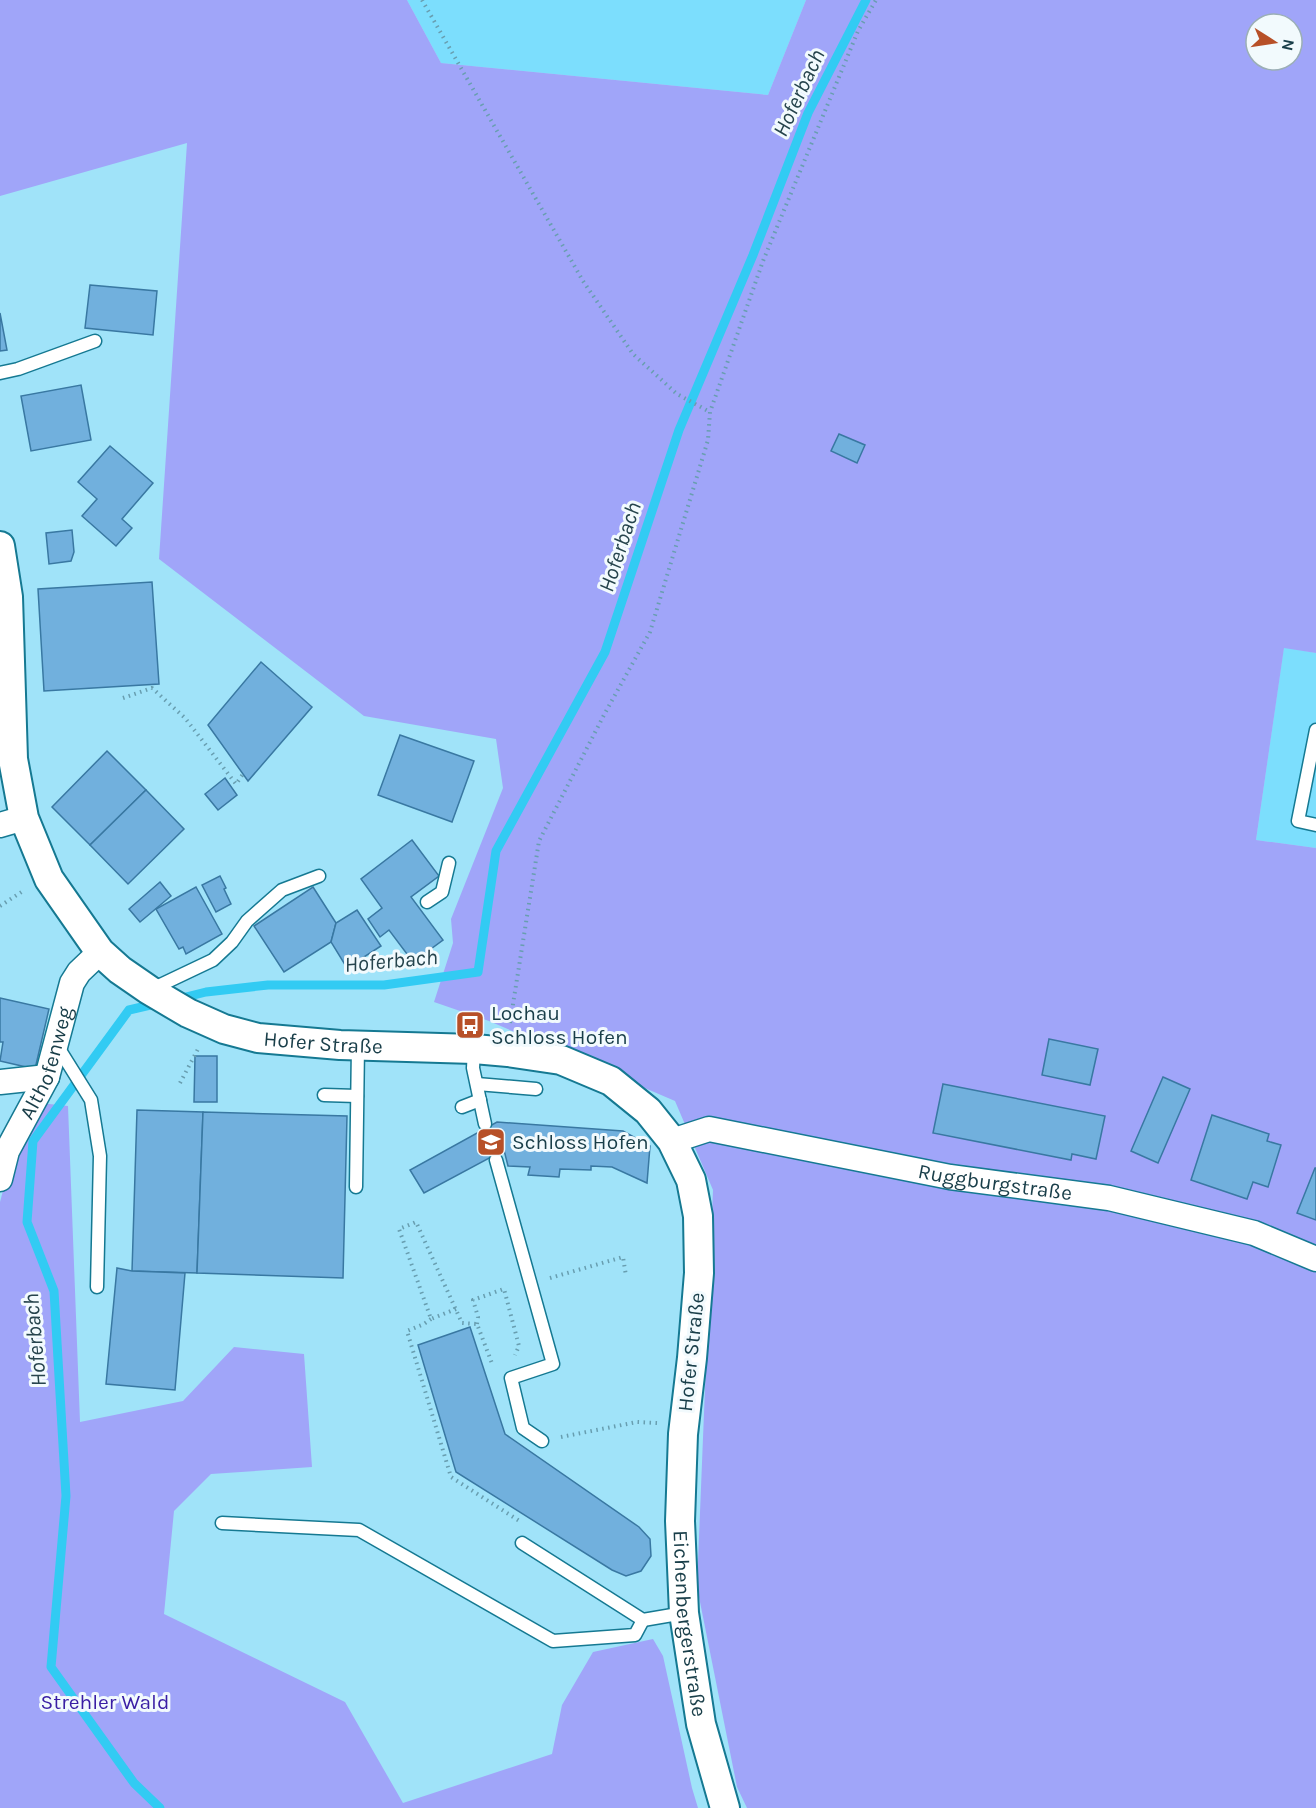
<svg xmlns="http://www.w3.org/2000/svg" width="1316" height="1808" font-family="Karla,sans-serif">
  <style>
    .built { fill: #7cdefd }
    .green { fill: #a0a5f9; fill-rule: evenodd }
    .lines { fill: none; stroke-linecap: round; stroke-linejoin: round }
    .stream { stroke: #32cbf3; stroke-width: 9 }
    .building { fill: #71b0dd; stroke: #3978a2; stroke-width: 1.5 }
    .service-casing { stroke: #157992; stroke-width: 15 }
    .minor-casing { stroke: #157992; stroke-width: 27 }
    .tertiary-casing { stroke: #157992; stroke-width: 32 }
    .path { stroke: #689eb0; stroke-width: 4; stroke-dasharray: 1.5 4.5; stroke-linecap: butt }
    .service { stroke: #fff; stroke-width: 12 }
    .minor { stroke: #fff; stroke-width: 24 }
    .tertiary { stroke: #fff; stroke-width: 28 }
    .labels { text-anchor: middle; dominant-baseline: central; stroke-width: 6; stroke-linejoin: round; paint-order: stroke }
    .poi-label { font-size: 21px; fill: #193e49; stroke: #f2fafd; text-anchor: start }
    .street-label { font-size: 21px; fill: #193e49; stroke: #f2fafd }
    .park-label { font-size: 21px; fill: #391ea4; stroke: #f2fafd }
    .water-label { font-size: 22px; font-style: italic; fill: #26444d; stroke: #f2fafd }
  </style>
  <rect width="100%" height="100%" fill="#a0e3f9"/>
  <g class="built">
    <path d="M407 0H806L768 95 441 63Z"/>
    <path d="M1284 647 1316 653V848L1256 840Z"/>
  </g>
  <g class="green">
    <path d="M0 0H407L441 63 768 95 806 0H1316V653L1284 648 1256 840 1316 848V1808H747L737 1787 697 1587 713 1190 675 1101 489 1021 434 1002 453 943 451 919 503 788 496 739 364 716 159 559 187 143 0 196ZM1256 24H1292V60H1256Z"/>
    <path d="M40 1103 68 1106 80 1422 183 1401 234 1347 304 1354 312 1467 211 1474 174 1511 164 1614 345 1702 403 1803 552 1754 562 1705 593 1652 653 1639 663 1656 692 1788 698 1808H0V1202L13 1153Z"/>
  </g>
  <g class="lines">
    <g class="stream">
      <path d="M178 999 206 992 268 985H384L478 972 496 851 605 652 679 430 753 255 808 113 866 0"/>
      <path d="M159 1003 129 1010 33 1141 27 1222 54 1291 66 1496 51 1667 134 1783 160 1808"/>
    </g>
  </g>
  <g class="building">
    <path d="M90 285 157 291 153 335 85 328Z"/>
    <path d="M0 313 7 350 0 351Z"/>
    <path d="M81 385 91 440 31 451 21 396Z"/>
    <path d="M839 434 865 445 857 463 831 451Z"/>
    <path d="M110 446 153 483 122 519 132 528 116 546 82 516 97 499 78 482Z"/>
    <path d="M72 530 74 552 71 561 49 564 46 533Z"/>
    <path d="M152 582 159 684 44 691 38 589Z"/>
    <path d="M261 662 312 707 248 781 208 725Z"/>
    <path d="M400 735 474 761 452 822 378 795Z"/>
    <path d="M107 751 146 790 90 845 52 807Z"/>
    <path d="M225 778 237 795 218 810 205 794Z"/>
    <path d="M146 790 184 829 128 884 90 845Z"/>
    <path d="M412 840 439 876 411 897 443 940 413 962 389 930 380 937 368 919 382 908 361 879Z"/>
    <path d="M220 876 226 888 224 889 231 904 216 912 202 885Z"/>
    <path d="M160 882 171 896 140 922 129 909Z"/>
    <path d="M196 887 222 934 186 954 183 947 179 949 156 909Z"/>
    <path d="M313 887 336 923 331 942 284 972 254 926Z"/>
    <path d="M357 910 381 946 347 968 331 942 336 923Z"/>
    <path d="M0 998 49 1009 35 1069 0 1061 3 1042H0Z"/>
    <path d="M1049 1039 1098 1049 1090 1085 1042 1075Z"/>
    <path d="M195 1056H217V1102H194Z"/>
    <path d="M1163 1077 1190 1089 1158 1163 1131 1151Z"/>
    <path d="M943 1084 1105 1116 1096 1159 1072 1154 1071 1160 933 1133Z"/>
    <path d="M137 1110 203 1112 197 1273 132 1271Z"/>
    <path d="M203 1112 347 1116 343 1278 197 1273Z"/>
    <path d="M1212 1115 1269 1134 1267 1141 1281 1145 1268 1187 1253 1182 1247 1199 1191 1180Z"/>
    <path d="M497 1122 623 1131 650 1146 647 1183 612 1167 591 1166V1170L560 1169 559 1177 528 1175 530 1167 508 1166 504 1150 424 1193 410 1170Z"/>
    <path d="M1315 1168H1316V1220L1297 1213Z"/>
    <path d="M117 1268 132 1271 185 1273 175 1390 106 1384Z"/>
    <path d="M470 1327 505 1434 639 1527 650 1539 651 1556 641 1571 626 1576 612 1570 456 1472 418 1345Z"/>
  </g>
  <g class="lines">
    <g class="service-casing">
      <g id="service">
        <path d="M0 373 18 369 95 341"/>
        <path d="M1316 730 1298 821 1316 825"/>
        <path d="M427 902 442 892 449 863"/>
        <path d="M152 989 213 960 232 942 247 921 282 890 319 876"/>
        <path d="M56 1044 91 1100 100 1156 97 1287"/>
        <path d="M474 1049 473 1068 485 1124"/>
        <path d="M477 1084 536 1089"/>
        <path d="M324 1095 357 1096"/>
        <path d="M462 1107 480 1100"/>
        <path d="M496 1160 553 1364 511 1378 523 1428 542 1441"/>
        <path d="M356 1187 358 1046"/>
        <path d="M222 1523 359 1530 553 1641 635 1635 643 1620"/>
        <path d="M522 1543 643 1620 684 1613"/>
      </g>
    </g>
    <g class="minor-casing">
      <g id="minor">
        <path d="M0 825 24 818"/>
        <path d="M0 1082 47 1077"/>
        <path id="s1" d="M672 1141 709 1129 950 1177 1109 1198 1254 1233 1316 1259"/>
        <path id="s2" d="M0 1179 7 1151 47 1077 72 983 79 972 100 952"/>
      </g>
    </g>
    <g class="tertiary-casing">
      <g id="tertiary">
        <path id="s3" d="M0 546 8 597 13 759 24 818 49 879 100 952 120 970 149 990 188 1013 224 1029 258 1038 340 1045 474 1049 508 1052 561 1060 611 1081 648 1111 672 1141 691 1180 698 1216 699 1273 692 1358 683 1434 680 1521 684 1613 701 1724 725 1808"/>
      </g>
    </g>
    <g class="path">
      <path d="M422 0 583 281 633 354 677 394 710 412"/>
      <path d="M123 698 152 688 185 718 236 784 243 774"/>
      <path d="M0 906 23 891"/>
      <path d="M510 1023 539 841 605 713 650 632 708 440 710 412 763 261 858 31 876 0"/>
      <path d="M180 1083 198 1049"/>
      <path d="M550 1278 623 1257 626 1276"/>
      <path d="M456 1309 431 1319 399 1229 416 1222 462 1323 477 1324 493 1366"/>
      <path d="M431 1319 424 1324 407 1331 451 1477 521 1522"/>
      <path d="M477 1324 478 1317 473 1300 504 1289 519 1346 515 1355"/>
      <path d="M561 1437 637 1422 657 1423"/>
    </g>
    <use href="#service" class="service"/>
    <use href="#minor" class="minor"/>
    <use href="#tertiary" class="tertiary"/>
  </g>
  <defs>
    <g id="bus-square" transform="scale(1.5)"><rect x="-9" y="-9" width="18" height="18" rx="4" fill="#b75028" stroke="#f2fafd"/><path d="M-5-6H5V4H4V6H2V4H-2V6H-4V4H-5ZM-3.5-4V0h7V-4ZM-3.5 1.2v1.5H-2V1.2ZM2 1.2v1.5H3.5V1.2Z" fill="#fff"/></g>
    <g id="university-square" transform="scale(1.5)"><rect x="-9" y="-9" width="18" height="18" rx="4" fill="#b75028" stroke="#f2fafd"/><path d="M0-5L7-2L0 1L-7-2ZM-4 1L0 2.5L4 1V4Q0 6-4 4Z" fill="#fff"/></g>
  </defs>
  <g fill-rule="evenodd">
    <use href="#bus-square" x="470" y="1025"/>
    <use href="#university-square" x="491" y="1142"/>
  </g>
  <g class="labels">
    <g class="poi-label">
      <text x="491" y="1013">Lochau<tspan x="491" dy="24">Schloss Hofen</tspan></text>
      <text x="512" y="1142">Schloss Hofen</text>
    </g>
    <g class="street-label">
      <text stroke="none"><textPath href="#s3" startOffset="676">Hofer Straße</textPath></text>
      <text stroke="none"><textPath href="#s2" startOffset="126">Althofenweg</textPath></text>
      <text stroke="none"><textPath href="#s1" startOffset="330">Ruggburgstraße</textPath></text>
      <text transform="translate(691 1352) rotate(-84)">Hofer Straße</text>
      <text stroke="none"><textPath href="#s3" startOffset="1544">Eichenbergerstraße</textPath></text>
    </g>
    <g class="park-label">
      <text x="105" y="1702">Strehler Wald</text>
    </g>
    <g class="water-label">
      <text transform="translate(799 93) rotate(-65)">Hoferbach</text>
      <text transform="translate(620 547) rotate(-72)">Hoferbach</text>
      <text transform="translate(391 961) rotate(-5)">Hoferbach</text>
      <text transform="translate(35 1340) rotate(-95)">Hoferbach</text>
    </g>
  </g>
  <g transform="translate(1274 42) rotate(102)"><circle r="28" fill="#f2fafd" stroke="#9bafb5" stroke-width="1.5"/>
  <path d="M0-4.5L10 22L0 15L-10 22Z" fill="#b75028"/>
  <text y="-9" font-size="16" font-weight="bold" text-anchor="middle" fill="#193e49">N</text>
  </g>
</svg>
